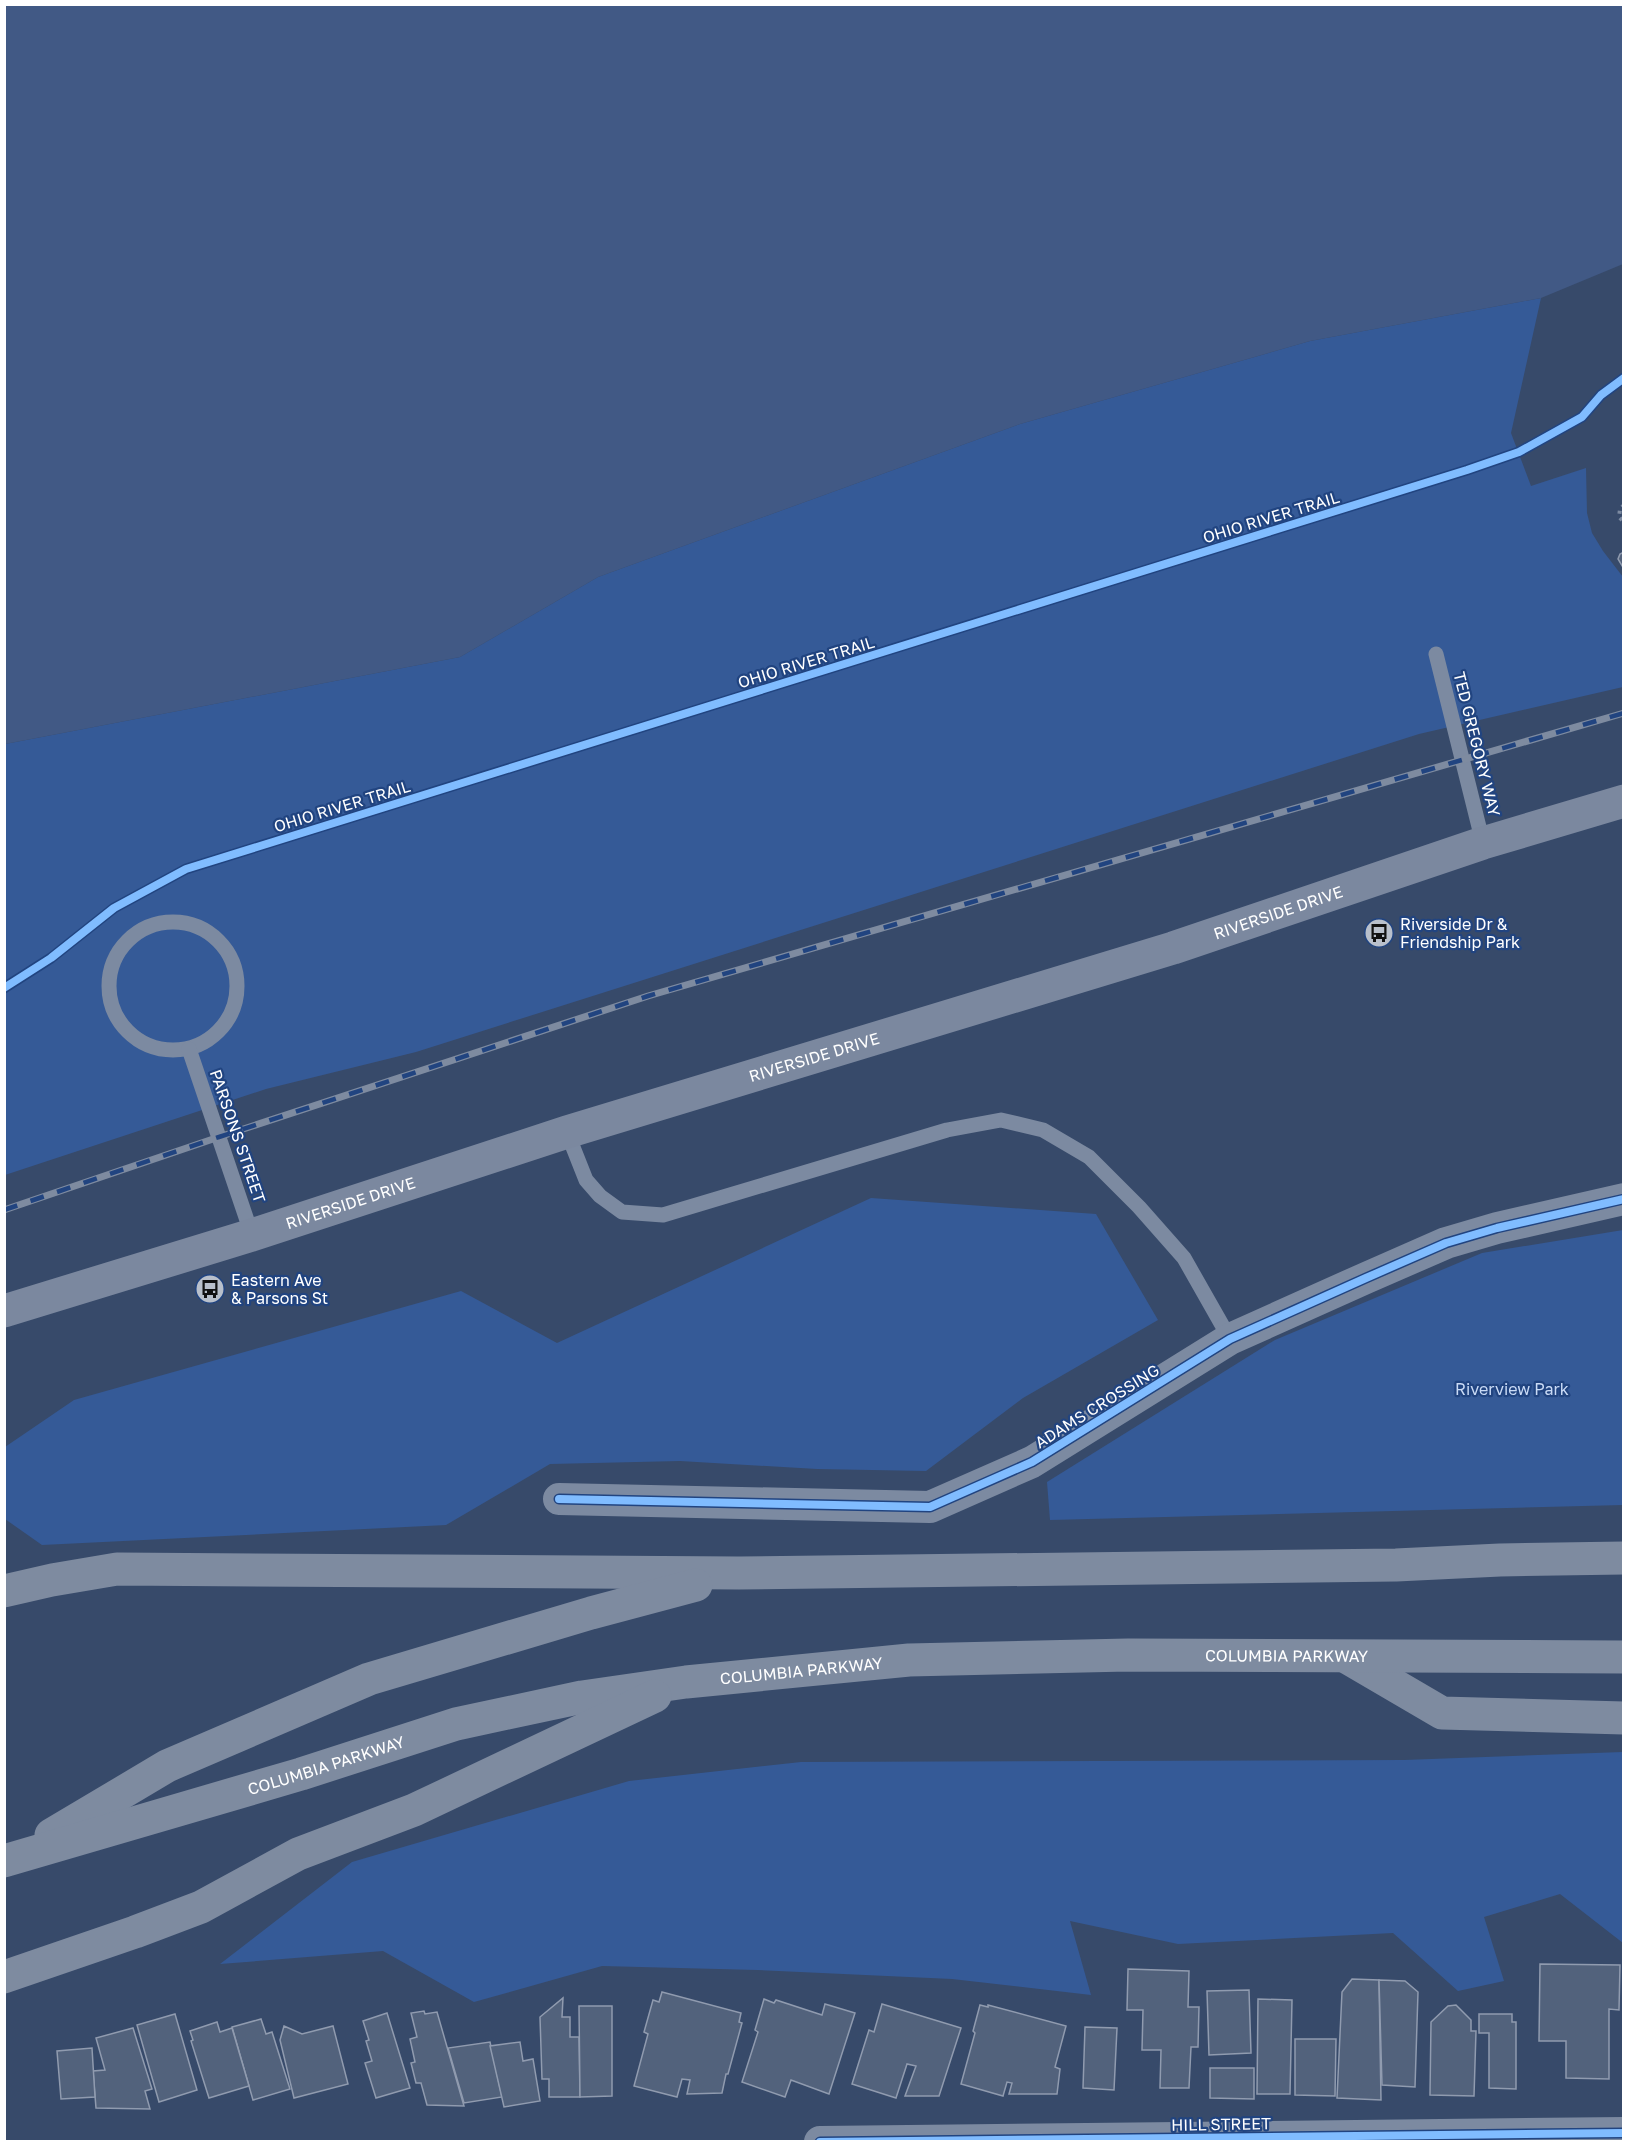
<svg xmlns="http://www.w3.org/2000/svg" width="1628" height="2146" font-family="'Golos Text',sans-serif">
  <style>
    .green { fill: #355a97 }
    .water { fill: #415985 }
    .building { fill: #52627c; stroke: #909baf; stroke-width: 1.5 }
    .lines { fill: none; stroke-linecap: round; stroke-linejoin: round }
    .path { stroke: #7c8aa1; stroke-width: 4; stroke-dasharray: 3 4.5; stroke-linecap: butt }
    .lane { stroke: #7c8aa1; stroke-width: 15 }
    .street { stroke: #7c8aa1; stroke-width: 32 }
    .primary { stroke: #7b889f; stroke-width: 33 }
    .highway { stroke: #7e8ba0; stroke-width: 33 }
    .rail-casing { stroke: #7e8ba0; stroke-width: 7 }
    .rail { stroke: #214480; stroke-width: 4.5; stroke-dasharray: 14; stroke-linecap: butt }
    .cycleway-casing { stroke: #214480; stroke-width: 11 }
    .cycleway { stroke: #80bcff; stroke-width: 8 }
    .labels { text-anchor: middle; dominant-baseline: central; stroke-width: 4.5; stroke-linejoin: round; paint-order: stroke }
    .street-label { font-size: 16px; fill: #fff; stroke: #214480 }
    .poi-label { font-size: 16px; fill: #fff; stroke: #214480; text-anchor: start }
    .park-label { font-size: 16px; fill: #cadbf6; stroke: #214480 }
  </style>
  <rect width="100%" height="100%" fill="#374a6a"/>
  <g class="green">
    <path d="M1541 298 1511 433 1531 486 1586 468 1587 513 1592 533 1603 551 1623 577V687L1419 734 416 1052 266 1089 5 1175V744L460 657 598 577 1020 424 1310 341Z"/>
    <path d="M871 1198 1096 1214 1158 1320 1023 1398 926 1471 817 1469 680 1461 550 1464 446 1525 42 1545 5 1519V1447L74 1400 461 1291 557 1343Z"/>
    <path d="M1623 1230V1505L1050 1520 1047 1482 1275 1340 1482 1253Z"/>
    <path d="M1623 1752V1943L1560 1894 1484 1917 1504 1981 1458 1991 1393 1933 1178 1944 1070 1921 1091 1995 952 1979 757 1970 602 1966 474 2002 383 1951 220 1964 352 1862 629 1781 801 1762 1404 1760Z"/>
  </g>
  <path class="water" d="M5 4 1623 5V264L1541 298 1310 341 1020 424 598 577 460 657 5 744Z"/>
  <g class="building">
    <path d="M1624 552V569L1618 559 1620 554Z"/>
    <path d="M1540 1964 1620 1965 1619 2010 1609 2009V2079L1566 2078V2041H1539Z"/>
    <path d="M1128 1969 1189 1971 1188 2007H1199L1198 2047H1191L1189 2088H1160L1161 2050H1142L1143 2010H1127Z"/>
    <path d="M1352 1979 1379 1980 1381 2100 1337 2098 1342 1992Z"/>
    <path d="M1379 1980 1405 1981 1418 1992 1415 2087 1382 2085Z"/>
    <path d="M1249 1990 1251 2053 1209 2055 1207 1991Z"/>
    <path d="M662 1992 741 2013 739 2022 742 2023 728 2074H726L722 2093 687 2094 690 2080 682 2079 677 2097 634 2086 648 2034 644 2032 653 2000 659 2002Z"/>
    <path d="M563 1998 562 2017H570V2037H579L580 2097H549V2079H542L540 2017Z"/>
    <path d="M764 1999 774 2003 776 2000 822 2015 825 2004 855 2013 829 2094 791 2080 785 2097 742 2082 758 2032 755 2030Z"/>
    <path d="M1258 1999 1292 2000 1290 2094H1257Z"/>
    <path d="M882 2004 961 2028 939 2096H905L916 2066 907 2064 896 2098 852 2084 869 2030 874 2032Z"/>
    <path d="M980 2005 988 2007V2005L1066 2026 1055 2067 1060 2069 1057 2094H1009L1012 2083 1007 2082 1003 2096 961 2084 975 2033 973 2031Z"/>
    <path d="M1456 2005 1471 2020V2031H1476L1474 2096 1430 2095 1431 2022 1448 2006Z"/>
    <path d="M579 2006H612V2096L580 2097Z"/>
    <path d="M424 2011 425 2014 437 2012 464 2106 427 2105 421 2083H416L411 2063 415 2062 410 2039 417 2037 411 2013Z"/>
    <path d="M387 2013 410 2088 376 2098 365 2063 372 2061 366 2041 369 2040 363 2021Z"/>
    <path d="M175 2014 197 2090 159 2102 137 2025Z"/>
    <path d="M1479 2014H1512V2022H1516V2089L1489 2088V2033H1479Z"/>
    <path d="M261 2019 266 2034 272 2032 290 2089 253 2100 232 2027Z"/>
    <path d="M217 2022 220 2032 232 2028 249 2086 209 2098 191 2041 193 2040 190 2031Z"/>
    <path d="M284 2026 302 2034 333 2026 348 2084 294 2098 280 2040Z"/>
    <path d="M1085 2027 1117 2028 1114 2090 1083 2088Z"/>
    <path d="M133 2028 152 2089 145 2091 150 2109 96 2108 93 2071 105 2070 96 2038Z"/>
    <path d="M1295 2039H1336L1335 2096 1295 2095Z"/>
    <path d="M490 2042 502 2097 464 2103 448 2048Z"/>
    <path d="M520 2042 523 2061 533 2059 540 2101 504 2107 490 2046Z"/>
    <path d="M92 2048 95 2097 61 2099 57 2051Z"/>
    <path d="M1210 2068H1254V2099L1210 2098Z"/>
  </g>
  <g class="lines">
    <path class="path" d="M1624 505 1620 509 1619 517 1624 522"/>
    <g class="lane">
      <path d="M1436 654 1483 843"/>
      <circle cx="173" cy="986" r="64"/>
      <path d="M189 1049 252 1235"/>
      <path d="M567 1132 586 1180 600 1196 622 1212 663 1215 947 1130 1001 1120 1043 1130 1089 1157 1139 1207 1184 1258 1230 1339"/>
    </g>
    <g class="street">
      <path d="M559 1499 930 1507 1032 1462 1230 1339 1366 1278 1446 1243 1497 1228 1624 1199"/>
      <path d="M820 2142 1624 2133"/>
    </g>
    <path class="primary" id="s1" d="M4 1311 252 1235 567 1132 1173 948 1483 843 1624 801"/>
    <g class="highway">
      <path d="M4 1591 52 1580 117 1569 739 1573 1396 1565 1500 1560 1624 1558"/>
      <path d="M1348 1658 1442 1713 1624 1718"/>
      <path d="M51 1835 167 1766 369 1679 591 1613 696 1585"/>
      <path id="s2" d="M4 1861 301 1774 456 1724 582 1697 686 1682 909 1660 1128 1655 1624 1657"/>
      <path d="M4 1977 135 1932 201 1907 298 1854 414 1810 655 1696"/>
    </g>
    <g class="rail-casing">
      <g id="rail">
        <path d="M4 1210 219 1137 648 996 1624 713"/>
        <path d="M1369 2142V2136"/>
      </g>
    </g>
    <use href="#rail" class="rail"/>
    <g class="cycleway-casing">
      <g id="cycleway">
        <path d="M4 988 51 958 114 908 186 869 1467 470 1519 452 1582 417 1601 395 1624 378"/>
        <path d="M559 1499 930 1507 1032 1462 1230 1339 1366 1278 1446 1243 1497 1228 1624 1199"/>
        <path d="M820 2142 1624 2133"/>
      </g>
    </g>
    <use href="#cycleway" class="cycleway"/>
  </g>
  <defs>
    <g id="bus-disc" transform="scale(1.5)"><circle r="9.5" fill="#b9c0cb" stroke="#214480"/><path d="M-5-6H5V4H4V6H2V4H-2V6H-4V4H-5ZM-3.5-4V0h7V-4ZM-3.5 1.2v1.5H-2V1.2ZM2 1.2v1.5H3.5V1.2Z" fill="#111"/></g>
  </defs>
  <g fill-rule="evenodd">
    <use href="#bus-disc" x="1379" y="933"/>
    <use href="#bus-disc" x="210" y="1289"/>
  </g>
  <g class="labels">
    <g class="street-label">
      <text transform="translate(1271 517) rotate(-17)">OHIO RIVER TRAIL</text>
      <text transform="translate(806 662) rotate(-17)">OHIO RIVER TRAIL</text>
      <text transform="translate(1477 744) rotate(76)">TED GREGORY WAY</text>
      <text transform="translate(342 806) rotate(-17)">OHIO RIVER TRAIL</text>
      <text stroke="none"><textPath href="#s1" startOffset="1335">RIVERSIDE DRIVE</textPath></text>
      <text stroke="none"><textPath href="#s1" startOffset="849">RIVERSIDE DRIVE</textPath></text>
      <text transform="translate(238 1136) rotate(71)">PARSONS STREET</text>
      <text stroke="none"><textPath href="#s1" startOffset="363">RIVERSIDE DRIVE</textPath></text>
      <text transform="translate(1097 1406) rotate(-32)">ADAMS CROSSING</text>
      <text stroke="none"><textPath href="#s2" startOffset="1308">COLUMBIA PARKWAY</textPath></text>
      <text stroke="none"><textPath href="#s2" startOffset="822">COLUMBIA PARKWAY</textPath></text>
      <text stroke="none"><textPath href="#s2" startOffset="336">COLUMBIA PARKWAY</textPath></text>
      <text transform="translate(1221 2124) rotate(-1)">HILL STREET</text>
    </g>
    <g class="poi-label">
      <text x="1400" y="924">Riverside Dr &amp;<tspan x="1400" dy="18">Friendship Park</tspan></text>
      <text x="231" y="1280">Eastern Ave<tspan x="231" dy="18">&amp; Parsons St</tspan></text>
    </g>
    <g class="park-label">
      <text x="1512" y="1389">Riverview Park</text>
    </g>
  </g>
  <rect width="1628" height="2146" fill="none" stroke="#ffffff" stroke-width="12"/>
</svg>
